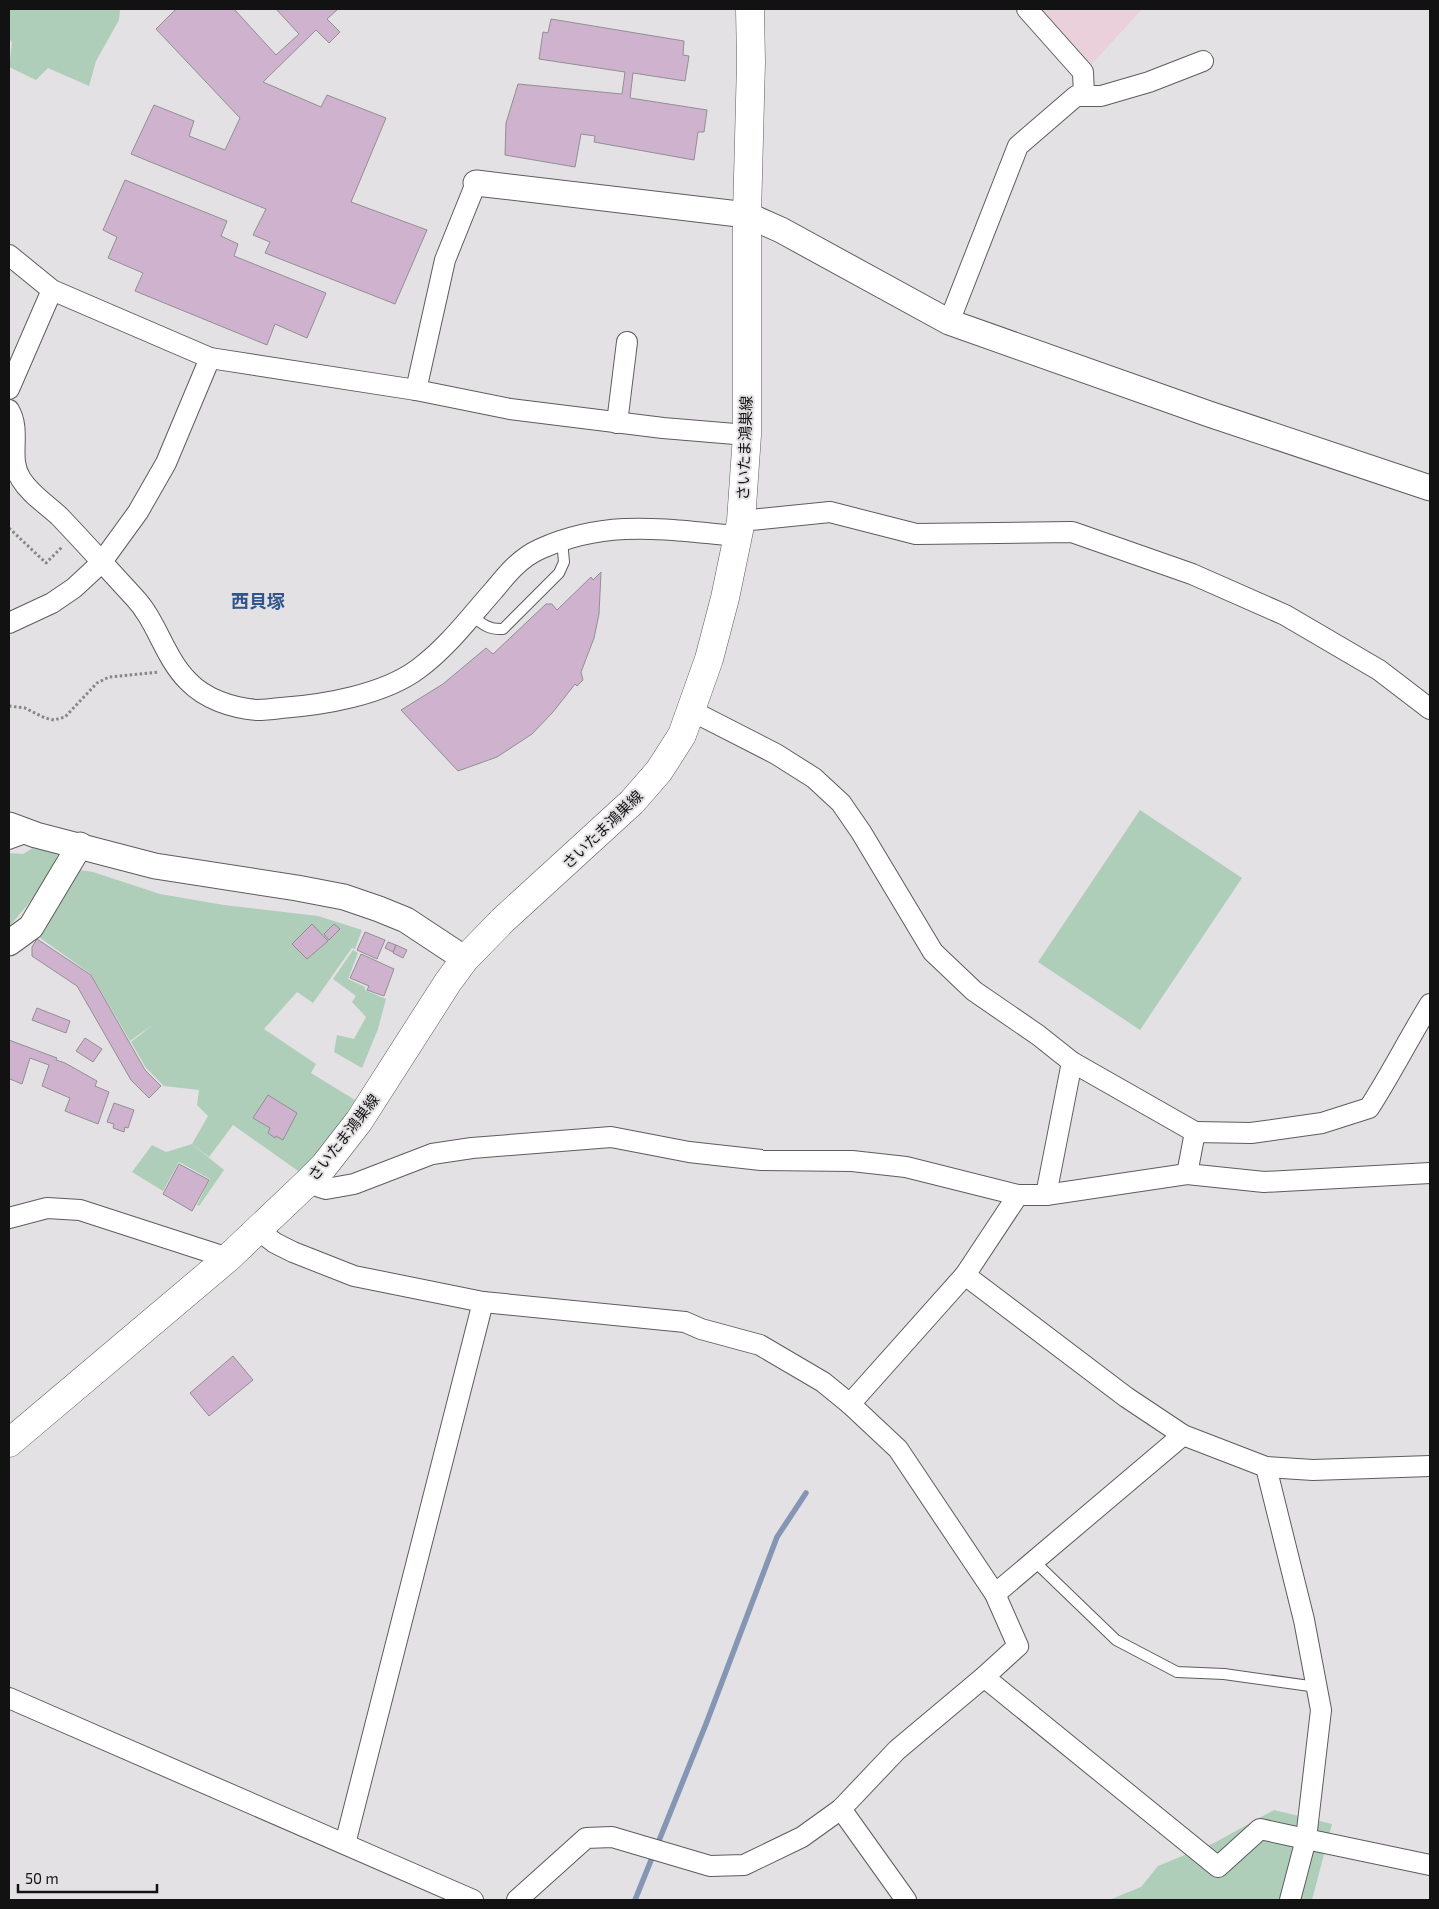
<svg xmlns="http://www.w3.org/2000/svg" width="1439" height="1909" font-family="'Exo 2','Noto Sans JP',sans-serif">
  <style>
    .education { fill: #e9d0da }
    .green { fill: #afceba }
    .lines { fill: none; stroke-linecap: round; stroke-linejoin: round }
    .stream { stroke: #8496b4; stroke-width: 5.5 }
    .building { fill: #cfb3ce; stroke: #918f91 }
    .service-casing { stroke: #5e5c5e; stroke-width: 12 }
    .minor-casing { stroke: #5e5c5e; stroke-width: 22 }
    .tertiary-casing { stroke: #5e5c5e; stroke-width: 27 }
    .primary-casing { stroke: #5e5c5e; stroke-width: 29 }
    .path { stroke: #888788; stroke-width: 3; stroke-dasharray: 2.5 2.5; stroke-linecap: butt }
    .service { stroke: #fff; stroke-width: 10 }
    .minor { stroke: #fff; stroke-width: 20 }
    .tertiary { stroke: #fff; stroke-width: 25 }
    .primary { stroke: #fff; stroke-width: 28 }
    .labels { text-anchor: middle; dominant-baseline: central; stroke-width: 4; stroke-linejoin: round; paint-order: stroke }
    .street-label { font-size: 15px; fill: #131212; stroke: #e3e1e3 }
    .quarter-label { font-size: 18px; font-weight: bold; fill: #2e558c; stroke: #e3e1e3 }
  </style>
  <rect width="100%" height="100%" fill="#e3e1e3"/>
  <path class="education" d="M1038 9H1142L1091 65 1082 61Z"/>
  <g class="green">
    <path d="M9 9H120L119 20 96 61 89 86 48 68 36 80 9 67 12 43 9 38Z"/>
    <path d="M1140 810 1242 878 1140 1030 1038 962Z"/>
    <path d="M36 846 58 853C49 882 28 904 9 927V853L23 854Z"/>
    <path d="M80 870 93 872 160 894 224 905 318 916 362 930 355 949 352 948 313 1003 297 992 264 1029 316 1064 311 1073 355 1100 336 1130 301 1173 233 1125 209 1157 192 1144 208 1116 197 1105 199 1090 164 1086 146 1068 131 1042 154 1024 130 1041 91 974 36 935Z"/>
    <path d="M353 950 358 953 348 979 365 987V990L386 999 378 1029 362 1068 334 1052 337 1035 354 1039 366 1017 352 1002 356 996 333 979Z"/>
    <path d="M192 1144 224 1170 199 1206 197 1205 210 1179 179 1162 163 1191 132 1172 152 1145 166 1152Z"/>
    <path d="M1274 1810 1332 1824 1312 1900H1109L1141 1887 1158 1866 1214 1843Z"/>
  </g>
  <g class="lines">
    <path class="stream" d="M635 1900 706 1724 777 1537 806 1493"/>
  </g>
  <g class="building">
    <path d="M176 9H234L276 55 299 34 276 9H338L327 19 340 32 329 43 316 30 263 82 321 107 327 95 386 118 351 202 427 230 395 304 265 253 270 242 253 235 266 209 131 154 154 105 194 121 189 136 225 150 240 118 156 29Z"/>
    <path d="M551 19 684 41 683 55 689 56 685 81 633 73 630 98 707 110 704 132H698L694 160 594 142 595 136 581 134 575 167 505 155 506 123 518 84 622 94 625 72 539 59 543 32 548 33Z"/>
    <path d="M125 180 227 221 221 236 238 244 234 256 326 293 307 338 275 324 267 345 135 291 143 273 108 258 117 237 103 230Z"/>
    <path d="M601 572 599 614 594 638 581 672 583 680 577 686 575 684 553 712 532 734 497 757 458 771 401 710 443 684 486 648 493 654 546 604H552L557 610 591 577 593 580Z"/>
    <path d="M312 924 328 941 307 959 292 944Z"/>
    <path d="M334 924 340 929 329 940 324 934Z"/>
    <path d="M365 932 385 940 377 959 357 950Z"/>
    <path d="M37 939 91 975 145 1070 161 1086 149 1098 131 1080 77 986 32 956V947Z"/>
    <path d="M388 942 396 945 393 952 385 948Z"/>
    <path d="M396 945 407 950 403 958 393 953Z"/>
    <path d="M361 954 394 969 384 996 367 990 369 986 350 978Z"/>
    <path d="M37 1008 70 1021 66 1033 32 1020Z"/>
    <path d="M85 1038 102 1049 93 1062 76 1051Z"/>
    <path d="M9 1040 57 1058 56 1060 65 1063 97 1081 95 1086 109 1092 98 1124 65 1111 70 1098 42 1086 49 1065 30 1058 22 1084 10 1079 9 1082Z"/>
    <path d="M268 1095 297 1113 283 1140 276 1136 275 1138 268 1133 270 1128 253 1118Z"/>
    <path d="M114 1103 134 1110 128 1128 125 1127 124 1132 113 1128 114 1124 107 1122Z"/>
    <path d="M179 1164 209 1180 192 1211 163 1194Z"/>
    <path d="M233 1356 253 1380 209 1416 190 1393Z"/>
  </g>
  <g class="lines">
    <g class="service-casing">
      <g id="service">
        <path d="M471 615C482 624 489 630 503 629L559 573 564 562 562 540"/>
        <path d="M9 844 28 837"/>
        <path d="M1034 1561 1116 1640 1177 1672 1224 1674 1317 1687"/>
      </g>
    </g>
    <g class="minor-casing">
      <g id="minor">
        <path d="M1027 9 1083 72 1084 96"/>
        <path d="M9 255 52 290 210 358 416 390 510 409 663 428 747 435"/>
        <path d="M949 322 1018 146 1076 96H1101L1149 82 1203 61"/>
        <path d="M9 389 52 290"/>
        <path d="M416 390 445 260 476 183"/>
        <path d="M9 410C22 432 7 458 21 479 30 494 46 504 59 516 84 542 109 570 134 597 157 621 164 657 188 681 205 699 232 708 257 710 265 710 273 709 281 708 323 705 383 695 418 669 447 648 470 617 494 590 507 574 520 558 540 549 609 518 666 530 738 536"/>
        <path d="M617 423 627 342"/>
        <path d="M741 521 830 512 916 534 1072 532 1192 574 1285 615 1379 670 1430 709"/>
        <path d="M9 623 52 603 74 588 101 563 138 512 166 463 210 358"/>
        <path d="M692 711 776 754 814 778 841 803 861 832 933 952 974 991 1038 1035 1072 1062 1046 1195"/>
        <path d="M1072 1062 1195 1132"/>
        <path d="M1187 1174 1195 1132 1251 1133 1322 1123 1369 1108C1391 1074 1409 1038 1430 1004"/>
        <path d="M307 1183 326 1189 354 1184 432 1154 472 1148 611 1137 689 1152 761 1160 852 1161 906 1167 1018 1195H1046L1187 1174 1264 1182 1430 1173"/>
        <path d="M9 1218 47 1208 80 1210 228 1258"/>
        <path d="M258 1230 275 1243 293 1252 354 1276 483 1302 685 1322 701 1329 760 1345 823 1382 850 1404 898 1449 995 1594 1018 1646 984 1677 897 1750 841 1809 802 1837 744 1865 710 1866 612 1837 586 1838 517 1900"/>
        <path d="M965 1275 1126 1397 1183 1435 1266 1467 1313 1470 1430 1466"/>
        <path d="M850 1404 965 1275 1018 1195"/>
        <path d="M1266 1467 1304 1620 1321 1710 1306 1839 1430 1865"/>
        <path d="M995 1594 1183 1435"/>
        <path d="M984 1677 1218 1867 1260 1829 1306 1839 1290 1900"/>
        <path d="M9 1698 473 1900"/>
        <path d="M841 1809 906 1900"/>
        <path d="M345 1844 483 1302"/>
      </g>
    </g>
    <g class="tertiary-casing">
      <g id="tertiary">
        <path d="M476 183 747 215 781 230 949 322 1209 414 1430 488"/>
        <path d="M9 825 36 835 155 866 297 888 344 897 379 909 406 920 465 959"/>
        <path d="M9 943 31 927 80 845"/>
      </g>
    </g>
    <g class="primary-casing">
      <path id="primary" d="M9 1443 228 1258 307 1183 324 1166 359 1121 448 982 465 959 503 920 632 802 659 771 682 735 709 659 725 598 741 521 747 435V215L751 62 750 9"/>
    </g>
    <g class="path">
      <path d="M9 528 46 563 62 547"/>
      <path d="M9 706 25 708 45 718 54 720 65 717 97 683 109 677 159 672"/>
    </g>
    <use href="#service" class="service"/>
    <use href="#minor" class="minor"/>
    <use href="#tertiary" class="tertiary"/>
    <use href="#primary" class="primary"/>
  </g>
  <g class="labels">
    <g class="street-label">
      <text transform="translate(744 448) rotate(-88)">さいたま鴻巣線</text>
      <text transform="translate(602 829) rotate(-44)">さいたま鴻巣線</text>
      <text transform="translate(343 1137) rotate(-52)">さいたま鴻巣線</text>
    </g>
    <g class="quarter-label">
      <text x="258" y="601">西貝塚</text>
    </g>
  </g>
  <rect width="1439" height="1909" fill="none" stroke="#131212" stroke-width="20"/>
  <path d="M18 1884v8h139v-8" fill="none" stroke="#131212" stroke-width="2.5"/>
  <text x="25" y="1884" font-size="15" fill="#131212" stroke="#e3e1e3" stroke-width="4" paint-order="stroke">50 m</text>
</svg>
